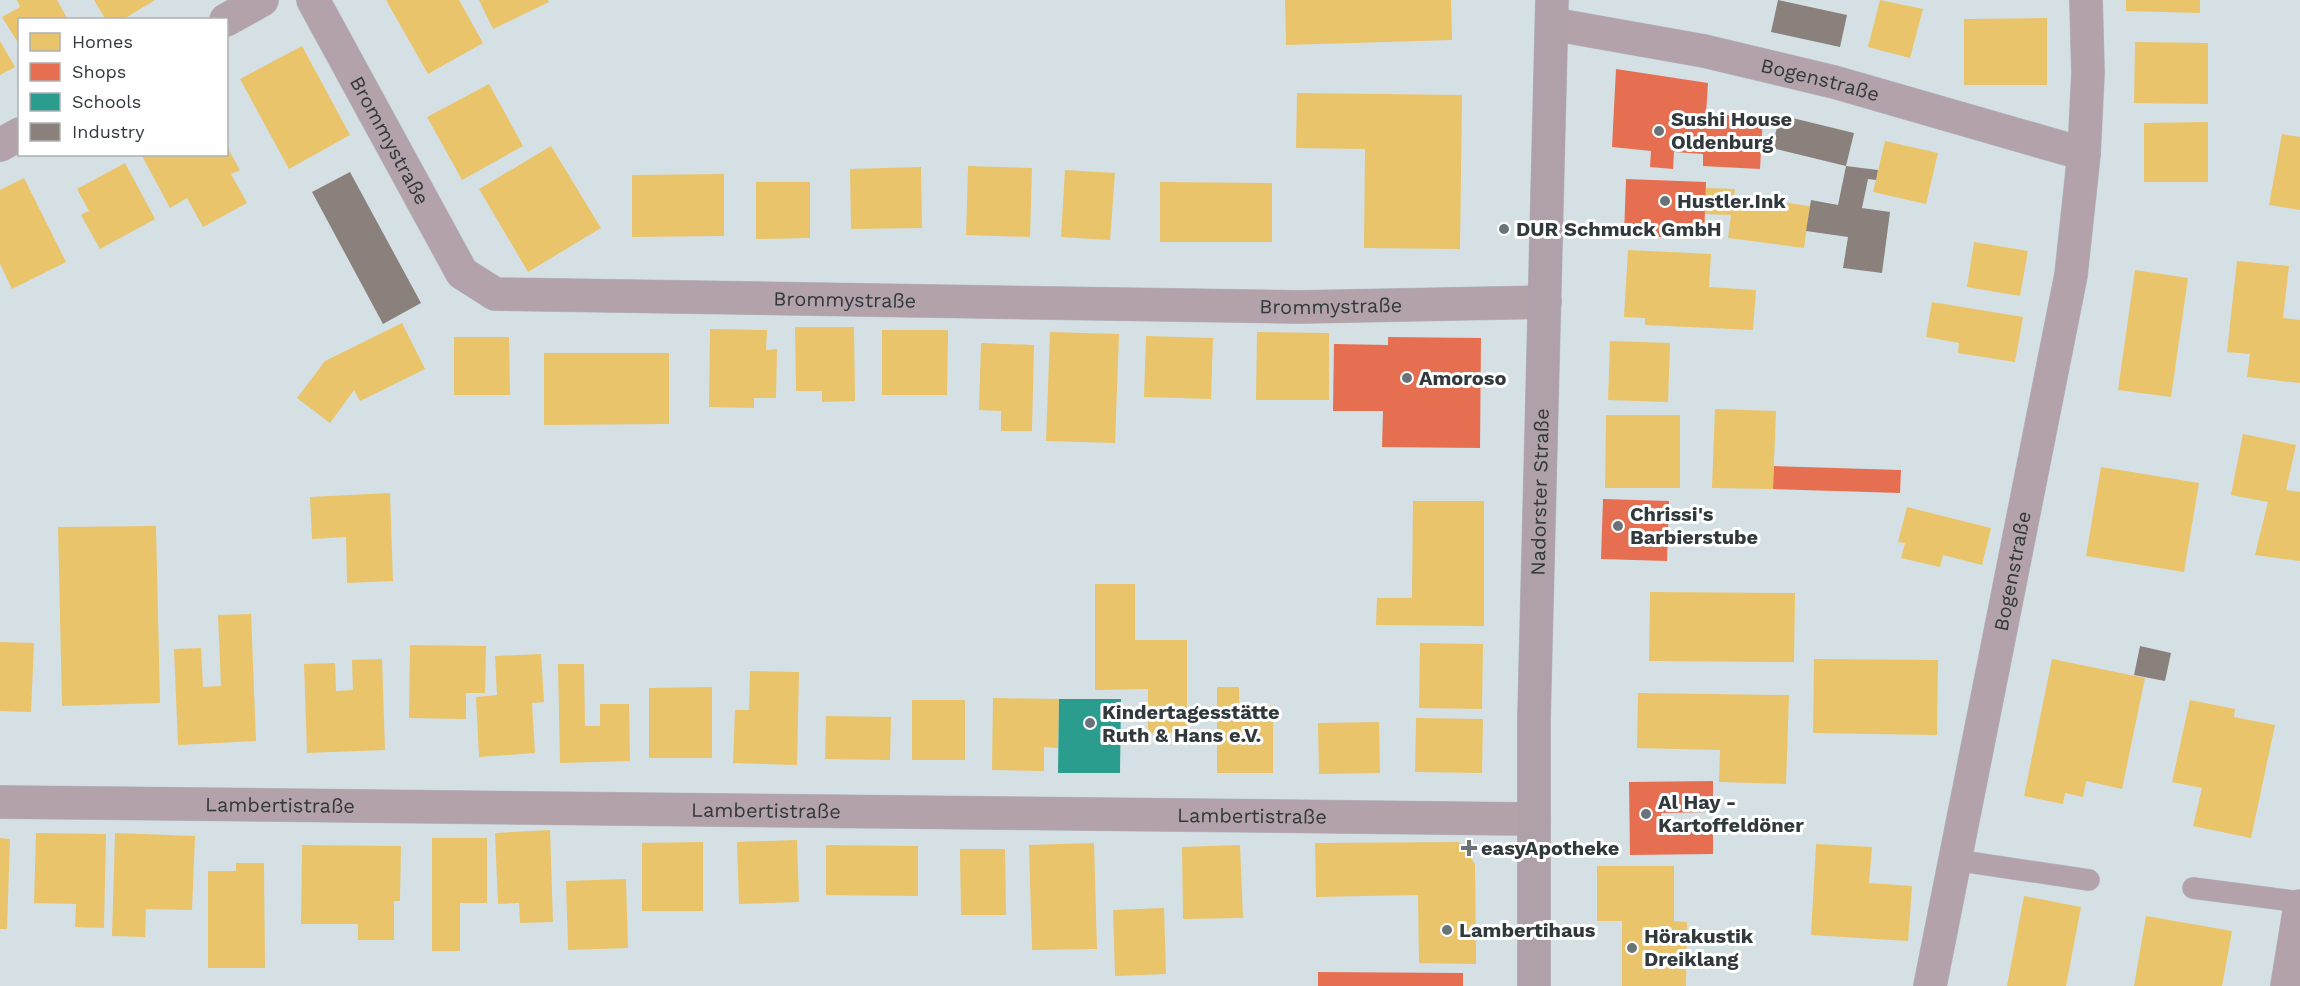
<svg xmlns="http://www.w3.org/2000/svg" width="2300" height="986" font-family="'Work Sans',sans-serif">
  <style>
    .homes { fill: #e9c46a }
    .shops { fill: #e76f51 }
    .schools { fill: #2a9d8f }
    .industry { fill: #8a817c }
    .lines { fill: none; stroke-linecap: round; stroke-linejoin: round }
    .lane-casing { stroke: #b6bec2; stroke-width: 22 }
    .street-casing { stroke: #b6bec2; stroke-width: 34 }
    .secondary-casing { stroke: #b6bec2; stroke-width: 34 }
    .lane { stroke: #b3a2aa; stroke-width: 21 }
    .street { stroke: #b3a2aa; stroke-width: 33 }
    .secondary { stroke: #b0a0aa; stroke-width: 33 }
    .poi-dot { fill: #6a7378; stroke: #fff; stroke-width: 2 }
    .labels { text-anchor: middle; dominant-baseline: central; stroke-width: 6; stroke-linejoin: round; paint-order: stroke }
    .street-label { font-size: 20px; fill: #31393d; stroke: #fff }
    .poi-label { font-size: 20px; font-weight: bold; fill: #31393d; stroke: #fff; text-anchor: start }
  </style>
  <rect width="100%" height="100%" fill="#d5e0e5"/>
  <g class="homes">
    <path d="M17 0H57L68 20H20V46L2 17 20 7Z"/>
    <path d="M94 0H155L122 20H106Z"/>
    <path d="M386 0H459L483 43 428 74Z"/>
    <path d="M479 0H548L549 2 493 29Z"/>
    <path d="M1285 0H1451L1452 40 1286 45Z"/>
    <path d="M1880 0 1923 9 1910 58 1868 47Z"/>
    <path d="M2126 0H2200V13L2126 11Z"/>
    <path d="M2047 18V85H1964V19Z"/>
    <path d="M0 41 15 67 0 75Z"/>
    <path d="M2135 42 2208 43V104L2134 103Z"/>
    <path d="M302 46 350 135 289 169 240 79Z"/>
    <path d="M489 84 523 146 462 180 427 117Z"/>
    <path d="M1297 93 1462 95 1460 249 1364 248 1365 149 1296 148Z"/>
    <path d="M2208 122V182H2144V123Z"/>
    <path d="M2282 134 2300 137V210L2269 205Z"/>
    <path d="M1885 141 1938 153 1926 204 1873 192Z"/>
    <path d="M226 145 240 170 231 174 247 203 203 227 187 198 170 208 141 154H226Z"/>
    <path d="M551 146 601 228 528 272 479 189Z"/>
    <path d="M125 163 155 219 100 249 81 215 89 211 77 189Z"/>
    <path d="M968 166 1032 168 1030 237 966 235Z"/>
    <path d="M921 167 922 228 851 229 850 169Z"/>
    <path d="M1065 170 1115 173 1110 240 1061 237Z"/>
    <path d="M724 174V236L632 237V175Z"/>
    <path d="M24 178 66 262 12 289 0 264V190Z"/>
    <path d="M756 182H810V238L756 239Z"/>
    <path d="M1160 182 1272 183V242H1160Z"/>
    <path d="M1706 188 1735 189 1734 196 1810 206 1804 248 1728 238 1731 215 1705 214Z"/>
    <path d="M1974 242 2028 251 2020 296 1967 287Z"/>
    <path d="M1628 250 1711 254 1709 287 1756 290 1753 330 1645 325V318L1624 317Z"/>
    <path d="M2237 261 2289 266 2283 318 2300 320V383L2247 377 2250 354 2227 352Z"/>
    <path d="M2135 270 2188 278 2171 397 2118 390Z"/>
    <path d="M1932 302 2023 317 2015 362 1958 353 1959 343 1926 337Z"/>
    <path d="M402 323 425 369 360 401 354 390 330 423 297 398 325 361Z"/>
    <path d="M795 327H854L855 401 822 402V391H796Z"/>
    <path d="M710 329 767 330 766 350 777 349 776 398H754V408L709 407Z"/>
    <path d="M882 330H948L947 395H882Z"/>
    <path d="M1050 332 1119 334 1115 443 1046 441Z"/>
    <path d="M1257 332 1329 333V400H1256Z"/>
    <path d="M1146 336 1213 338 1211 399 1144 397Z"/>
    <path d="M454 337H509L510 395H454Z"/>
    <path d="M1610 341 1670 343 1668 402 1608 400Z"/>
    <path d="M981 343 1034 345 1032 431H1001V411L979 410Z"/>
    <path d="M544 353H669V424L544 425Z"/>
    <path d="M1715 409 1776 411 1773 489 1712 488Z"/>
    <path d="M1606 415H1680V488H1605Z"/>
    <path d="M2243 434 2296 445 2286 490 2300 492V561L2255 555 2268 502 2231 495Z"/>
    <path d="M2101 467 2199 483 2184 572 2086 556Z"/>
    <path d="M390 493 393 581 347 583 346 537 312 539 310 497Z"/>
    <path d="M1413 501H1484V626L1376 625 1377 598H1412Z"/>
    <path d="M1907 507 1991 528 1982 565 1943 555 1940 567 1901 558 1905 543 1898 542Z"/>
    <path d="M156 526 160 703 62 706 58 527Z"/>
    <path d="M1095 584H1135V640H1187V733H1148V689L1095 690Z"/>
    <path d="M1650 592 1795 593 1794 662 1649 661Z"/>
    <path d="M251 614 256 741 178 745 174 649 201 648 203 687 221 686 218 615Z"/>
    <path d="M0 642 34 643 31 712 0 711Z"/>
    <path d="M1420 643 1483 644 1482 709 1419 708Z"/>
    <path d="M410 645 486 646 485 693H466V719L409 718Z"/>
    <path d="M541 654 544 702 532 703 535 753 479 757 476 697 497 695 495 656Z"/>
    <path d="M382 659 385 750 307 753 304 664 335 663 336 691 353 690 352 660Z"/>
    <path d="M1814 659 1938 660 1937 735 1813 733Z"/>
    <path d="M2052 659 2145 678 2122 789 2086 781 2083 797 2065 793 2063 804 2024 796Z"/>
    <path d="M558 664H584L585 726H600V704H629L630 761 560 763Z"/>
    <path d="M750 671 799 672 797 765 733 763 735 710H749Z"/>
    <path d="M712 687V758H649V688Z"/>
    <path d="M1217 687H1239V706H1273V773H1217Z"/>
    <path d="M1638 693 1789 695 1786 784 1719 782 1720 750 1637 748Z"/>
    <path d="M993 698 1059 699 1058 748 1044 747V771L992 770Z"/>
    <rect x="912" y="700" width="53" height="60"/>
    <path d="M2190 700 2235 709 2234 717 2275 725 2251 838 2193 826 2202 788 2172 782Z"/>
    <path d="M826 716 891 717 890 760 825 759Z"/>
    <path d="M1416 718 1483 719 1482 773 1415 772Z"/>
    <path d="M1379 722 1380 773 1319 774 1318 723Z"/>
    <path d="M550 830 553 922 520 923 519 903 498 904 495 833Z"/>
    <path d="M36 833 106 834 104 928 75 927 76 904 34 903Z"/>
    <path d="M115 833 195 836 192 910 146 909 145 937 112 936Z"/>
    <path d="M0 838 10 839 7 929H0Z"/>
    <path d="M432 838H487V903H460V951H432Z"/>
    <path d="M797 840 799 902 739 904 737 842Z"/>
    <path d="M703 842V911H642V843Z"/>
    <path d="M1459 842 1475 864 1476 964 1419 963 1418 895 1316 897 1315 843Z"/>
    <path d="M1094 843 1097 949 1032 950 1029 845Z"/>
    <path d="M1816 844 1872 847 1869 883 1912 886 1908 941 1811 935Z"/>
    <path d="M302 845 401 846 400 901H394V940H358V924H301Z"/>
    <path d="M826 845 918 846V896L826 895Z"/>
    <path d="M1240 845 1243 918 1183 919 1182 847Z"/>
    <path d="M960 849H1005L1006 915H961Z"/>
    <path d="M236 863H264L265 968H208V871H236Z"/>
    <path d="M1597 866H1674V921L1687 922 1686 986H1622V921H1597Z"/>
    <path d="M626 879 628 948 568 950 566 881Z"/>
    <path d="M2024 896 2081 907 2066 986H2007Z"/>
    <path d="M1164 908 1166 974 1115 976 1113 910Z"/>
    <path d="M2146 916 2232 931 2222 986H2134Z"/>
  </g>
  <g class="shops">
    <path d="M1616 69 1708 83 1706 114 1763 117 1760 169 1703 166V154L1674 152 1673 169 1650 167 1651 151 1612 147Z"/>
    <path d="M1626 179 1706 182 1704 238 1624 236Z"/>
    <path d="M1388 337 1481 338 1480 448 1382 447 1383 411H1333L1334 344 1388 345Z"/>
    <path d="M1774 466 1901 470 1900 493 1773 489Z"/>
    <path d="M1603 499 1669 501 1667 561 1601 559Z"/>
    <path d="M1713 781V812L1661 813 1662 826 1713 825V854L1630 855 1629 782Z"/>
    <path d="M1318 972 1463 973V986H1318Z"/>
  </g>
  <path class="schools" d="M1059 699H1121L1120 773H1058Z"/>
  <g class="industry">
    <path d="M1778 0 1847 15 1840 47 1771 32Z"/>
    <path d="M1780 115 1854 133 1846 166 1878 170 1876 180 1868 179 1862 208 1890 212 1882 273 1843 268 1848 237 1806 231 1811 200 1838 205 1846 166 1772 148Z"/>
    <path d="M350 172 421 303 383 324 312 192Z"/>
    <path d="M2140 646 2171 653 2165 681 2134 675Z"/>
  </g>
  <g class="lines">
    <g class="lane-casing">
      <g id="lane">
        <path d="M1955 860 2089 880"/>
        <path d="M2193 888 2300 902"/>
      </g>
    </g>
    <g class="street-casing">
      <g id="street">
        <path id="s1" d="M313 0 462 273 495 294 1299 307 1545 302"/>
        <path d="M226 20 262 0"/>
        <path id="s2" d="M1552 24 1704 51 1834 82 2084 154"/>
        <path d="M0 145 20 134"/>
        <path id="s3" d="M0 802 1534 819"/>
        <path id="s4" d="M1930 986 2071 275 2084 154 2088 73 2086 0"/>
        <path d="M2287 986 2300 906"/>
      </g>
    </g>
    <g class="secondary-casing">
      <g id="secondary">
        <path id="s5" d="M1534 986V718L1552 0"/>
      </g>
    </g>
    <use href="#lane" class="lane"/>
    <use href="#street" class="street"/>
    <use href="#secondary" class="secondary"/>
  </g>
  <g class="poi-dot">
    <circle cx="1659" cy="131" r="6"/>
    <circle cx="1665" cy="201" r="6"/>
    <circle cx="1504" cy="229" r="6"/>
    <circle cx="1407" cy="378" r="6"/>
    <circle cx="1618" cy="526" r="6"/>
    <circle cx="1090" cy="723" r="6"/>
    <circle cx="1646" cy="814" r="6"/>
    <path d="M1466 839h6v6h6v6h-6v6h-6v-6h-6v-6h6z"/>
    <circle cx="1447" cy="930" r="6"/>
    <circle cx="1632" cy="948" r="6"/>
  </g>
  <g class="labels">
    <g class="street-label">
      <text stroke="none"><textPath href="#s2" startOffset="274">Bogenstraße</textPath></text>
      <text stroke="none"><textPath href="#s1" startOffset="160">Brommystraße</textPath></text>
      <text stroke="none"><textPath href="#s1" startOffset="700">Brommystraße</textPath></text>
      <text stroke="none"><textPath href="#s1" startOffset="1186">Brommystraße</textPath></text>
      <text stroke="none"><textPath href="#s5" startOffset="494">Nadorster Straße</textPath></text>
      <text stroke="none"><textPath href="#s4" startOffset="423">Bogenstraße</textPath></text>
      <text stroke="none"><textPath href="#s3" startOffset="280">Lambertistraße</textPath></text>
      <text stroke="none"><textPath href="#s3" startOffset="766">Lambertistraße</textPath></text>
      <text stroke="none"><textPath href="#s3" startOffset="1252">Lambertistraße</textPath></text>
    </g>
    <g class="poi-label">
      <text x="1671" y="119">Sushi House<tspan x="1671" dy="23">Oldenburg</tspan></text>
      <text x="1677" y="201">Hustler.Ink</text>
      <text x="1516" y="229">DUR Schmuck GmbH</text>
      <text x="1419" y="378">Amoroso</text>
      <text x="1630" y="514">Chrissi's<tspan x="1630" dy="23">Barbierstube</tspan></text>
      <text x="1102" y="712">Kindertagesstätte<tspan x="1102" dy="23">Ruth &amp; Hans e.V.</tspan></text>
      <text x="1658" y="802">Al Hay -<tspan x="1658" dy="23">Kartoffeldöner</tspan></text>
      <text x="1481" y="848">easyApotheke</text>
      <text x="1459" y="930">Lambertihaus</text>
      <text x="1644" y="936">Hörakustik<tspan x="1644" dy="23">Dreiklang</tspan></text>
    </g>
  </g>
  <rect x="18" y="18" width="210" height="138" fill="#ffffff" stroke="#adb0b1" stroke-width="1.5"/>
  <rect x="30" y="33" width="30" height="18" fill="#e9c46a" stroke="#adb0b1" stroke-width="1.5"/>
  <text x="72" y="48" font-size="18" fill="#31393d">Homes</text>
  <rect x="30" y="63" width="30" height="18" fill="#e76f51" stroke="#adb0b1" stroke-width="1.5"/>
  <text x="72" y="78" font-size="18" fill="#31393d">Shops</text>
  <rect x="30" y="93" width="30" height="18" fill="#2a9d8f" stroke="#adb0b1" stroke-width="1.5"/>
  <text x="72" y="108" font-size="18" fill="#31393d">Schools</text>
  <rect x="30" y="123" width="30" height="18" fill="#8a817c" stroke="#adb0b1" stroke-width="1.5"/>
  <text x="72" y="138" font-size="18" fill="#31393d">Industry</text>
</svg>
